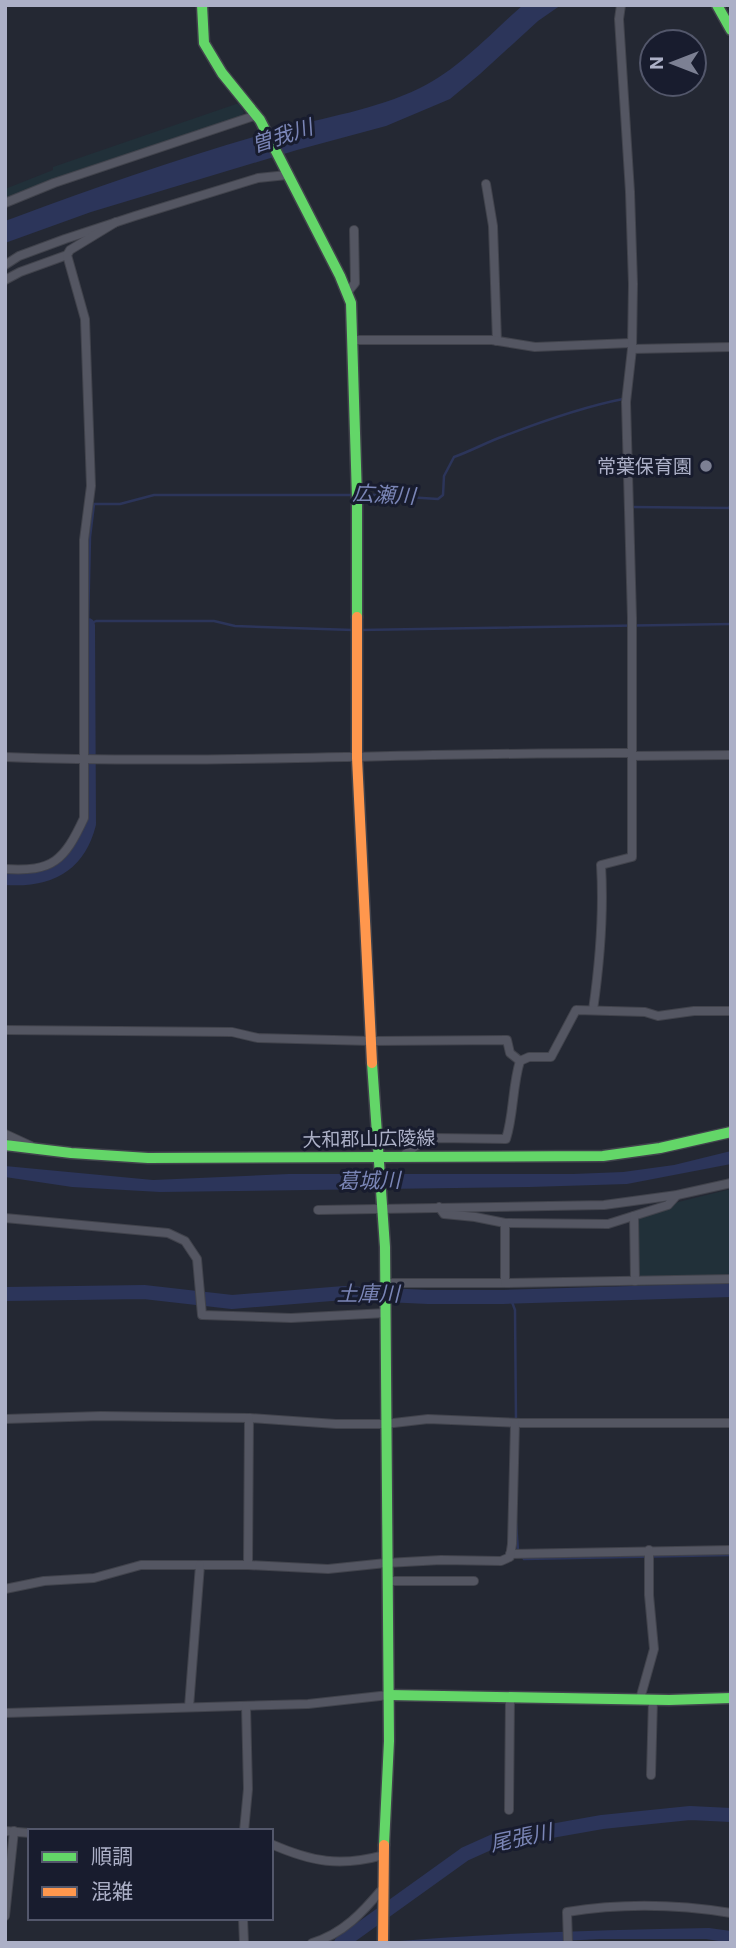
<svg xmlns="http://www.w3.org/2000/svg" width="736" height="1948" font-family="Roboto,'Noto Sans JP',sans-serif">
  <style>
    .green { fill: #213039 }
    .water { fill: #2c355a }
    .lines { fill: none; stroke-linecap: round; stroke-linejoin: round }
    .stream { stroke: #2c355a; stroke-width: 2.5 }
    .river { stroke: #2c355a; stroke-width: 14 }
    .street-casing { stroke: #41434c; stroke-width: 10 }
    .fast-casing { stroke: #41434c; stroke-width: 13 }
    .slow-casing { stroke: #41434c; stroke-width: 13 }
    .street { stroke: #545662; stroke-width: 8 }
    .fast { stroke: #63d668; stroke-width: 10 }
    .slow { stroke: #ff974d; stroke-width: 10 }
    .poi-dot { fill: #7c8093; stroke: #181c2e; stroke-width: 2.5 }
    .labels { text-anchor: middle; dominant-baseline: central; stroke-width: 6; stroke-linejoin: round; paint-order: stroke }
    .poi-label { font-size: 19px; fill: #acb0c7; stroke: #181c2e; text-anchor: end }
    .street-label { font-size: 19px; fill: #acb0c7; stroke: #181c2e }
    .water-label { font-size: 21px; font-style: italic; fill: #7a85b6; stroke: #181c2e }
  </style>
  <rect width="100%" height="100%" fill="#242833"/>
  <g class="green">
    <path d="M239 103 244 112 239 119 78 170 5 200V189L53 170V167Z"/>
    <path d="M731 1189V1282L634 1286 630 1214Z"/>
  </g>
  <g class="water">
    <path d="M523 5H561L538 21 480 74 450 99 386 126 297 150 91 212 5 243V221L16 217C102 185 189 155 278 130 325 117 375 110 420 88 459 69 491 33 523 5Z"/>
    <path d="M731 1151V1164L627 1184 530 1187 160 1192 72 1187 5 1177V1166L153 1180 289 1174H573L623 1172 674 1165Z"/>
    <path d="M709 1928 731 1931V1943L706 1939H600L525 1943H376C487 1933 598 1930 709 1928Z"/>
  </g>
  <g class="lines">
    <g class="stream">
      <path d="M360 494 438 499 443 495 444 476 454 457C471 451 487 442 504 436 543 421 582 407 623 399"/>
      <path d="M632 507 729 508 731 504"/>
      <path d="M353 630 235 626 214 621H96L88 625 90 537 94 504H120L154 495H353"/>
      <path d="M360 630 731 624"/>
      <path d="M503 1297 512 1302 515 1310 516 1422"/>
      <path d="M516 1523 518 1551"/>
      <path d="M522 1556 524 1559 731 1555"/>
    </g>
    <g class="river">
      <path d="M5 878C48 881 78 867 89 824L88 625"/>
      <path d="M5 1294 144 1292 232 1302 344 1293 428 1297H503L731 1290"/>
      <path d="M341 1943 465 1854 494 1841 602 1822 690 1813 731 1815"/>
    </g>
    <g class="street-casing">
      <g id="street">
        <path d="M486 184 493 226 497 341"/>
        <path d="M5 203 54 183 257 115"/>
        <path d="M5 265 19 256 65 239 135 216 258 178 287 175"/>
        <path d="M5 280 20 272 67 255"/>
        <path d="M347 293 355 283 354 230"/>
        <path d="M353 340H492L535 347 631 343"/>
        <path d="M632 349 731 347"/>
        <path d="M632 756 731 755"/>
        <path d="M5 757C214 765 423 752 632 753"/>
        <path d="M5 869C53 872 64 861 84 818V540L91 486 85 319 67 255 70 250 116 222"/>
        <path d="M593 1010C600 961 604 914 601 865L632 857V618L626 402 632 349 633 284 630 192 619 19 621 5"/>
        <path d="M5 1030 232 1032 258 1038 371 1041 507 1040 510 1053 520 1061"/>
        <path d="M5 1134 31 1146"/>
        <path d="M404 1155 424 1140 435 1138 506 1139C514 1114 512 1087 520 1061L529 1057H551L576 1010 645 1012 658 1016 694 1011H731"/>
        <path d="M439 1207 444 1214 475 1217 505 1223 608 1224 668 1205 677 1195"/>
        <path d="M318 1210 604 1205 677 1195 731 1183"/>
        <path d="M634 1216 635 1281"/>
        <path d="M5 1218 168 1233 185 1241 197 1259 202 1315 291 1318 386 1313"/>
        <path d="M386 1283H505V1223"/>
        <path d="M505 1283 731 1279"/>
        <path d="M5 1419 101 1416 249 1418 336 1424H385L428 1419 521 1423H731"/>
        <path d="M510 1554 731 1550"/>
        <path d="M248 1565 249 1418"/>
        <path d="M387 1581H474"/>
        <path d="M5 1589 44 1581 94 1578 141 1565H248L328 1569 386 1563 441 1560 501 1561 510 1557 512 1544 515 1423"/>
        <path d="M640 1699 654 1649 649 1595V1550"/>
        <path d="M189 1707 200 1565"/>
        <path d="M5 1713 308 1704 389 1695"/>
        <path d="M651 1775 653 1699"/>
        <path d="M509 1810 510 1696"/>
        <path d="M5 1831 30 1833"/>
        <path d="M244 1831 248 1789 246 1706"/>
        <path d="M271 1844C312 1862 340 1867 384 1855"/>
        <path d="M5 1916 14 1831"/>
        <path d="M243 1918 244 1943"/>
        <path d="M312 1943C343 1934 363 1912 383 1888"/>
        <path d="M568 1943 567 1912C622 1903 676 1904 731 1913"/>
      </g>
    </g>
    <g class="fast-casing">
      <g id="fast">
        <path d="M202 5 204 43 222 73 260 120 340 276 351 303 357 498V617"/>
        <path d="M717 5 731 30"/>
        <path d="M372 1063 385 1247 389 1741 384 1845"/>
        <path d="M5 1145 71 1153 148 1158 603 1156 660 1148 731 1132"/>
        <path d="M389 1695 669 1700 731 1698"/>
      </g>
    </g>
    <g class="slow-casing">
      <g id="slow">
        <path d="M357 617V758L372 1063"/>
        <path d="M383 1943 384 1845"/>
      </g>
    </g>
    <use href="#street" class="street"/>
    <use href="#fast" class="fast"/>
    <use href="#slow" class="slow"/>
  </g>
  <circle class="poi-dot" cx="706" cy="466" r="7"/>
  <g class="labels">
    <g class="poi-label">
      <text x="692" y="466">常葉保育園</text>
    </g>
    <g class="street-label">
      <text transform="translate(369 1139) rotate(-1)">大和郡山広陵線</text>
    </g>
    <g class="water-label">
      <text transform="translate(282 136) rotate(-18)">曽我川</text>
      <text transform="translate(384 495) rotate(3)">広瀬川</text>
      <text transform="translate(369 1181) rotate(-1)">葛城川</text>
      <text x="368" y="1294">土庫川</text>
      <text transform="translate(521 1838) rotate(-12)">尾張川</text>
    </g>
  </g>
  <rect width="736" height="1948" fill="none" stroke="#acb0c7" stroke-width="14"/>
  <rect x="28" y="1829" width="245" height="91" fill="#181c2e" stroke="#53576b" stroke-width="2"/>
  <rect x="42" y="1852" width="35" height="10" fill="#63d668" stroke="#53576b" stroke-width="2"/>
  <text x="91" y="1864" font-size="21" fill="#acb0c7">順調</text>
  <rect x="42" y="1887" width="35" height="10" fill="#ff974d" stroke="#53576b" stroke-width="2"/>
  <text x="91" y="1899" font-size="21" fill="#acb0c7">混雑</text>
  <g transform="translate(673 63) rotate(270)"><circle r="33" fill="#181c2e" stroke="#53576b" stroke-width="2"/>
  <path d="M0-5L12 26L0 18L-12 26Z" fill="#7c8093"/>
  <text y="-10" font-size="19" font-weight="bold" text-anchor="middle" fill="#acb0c7">N</text>
  </g>
</svg>
